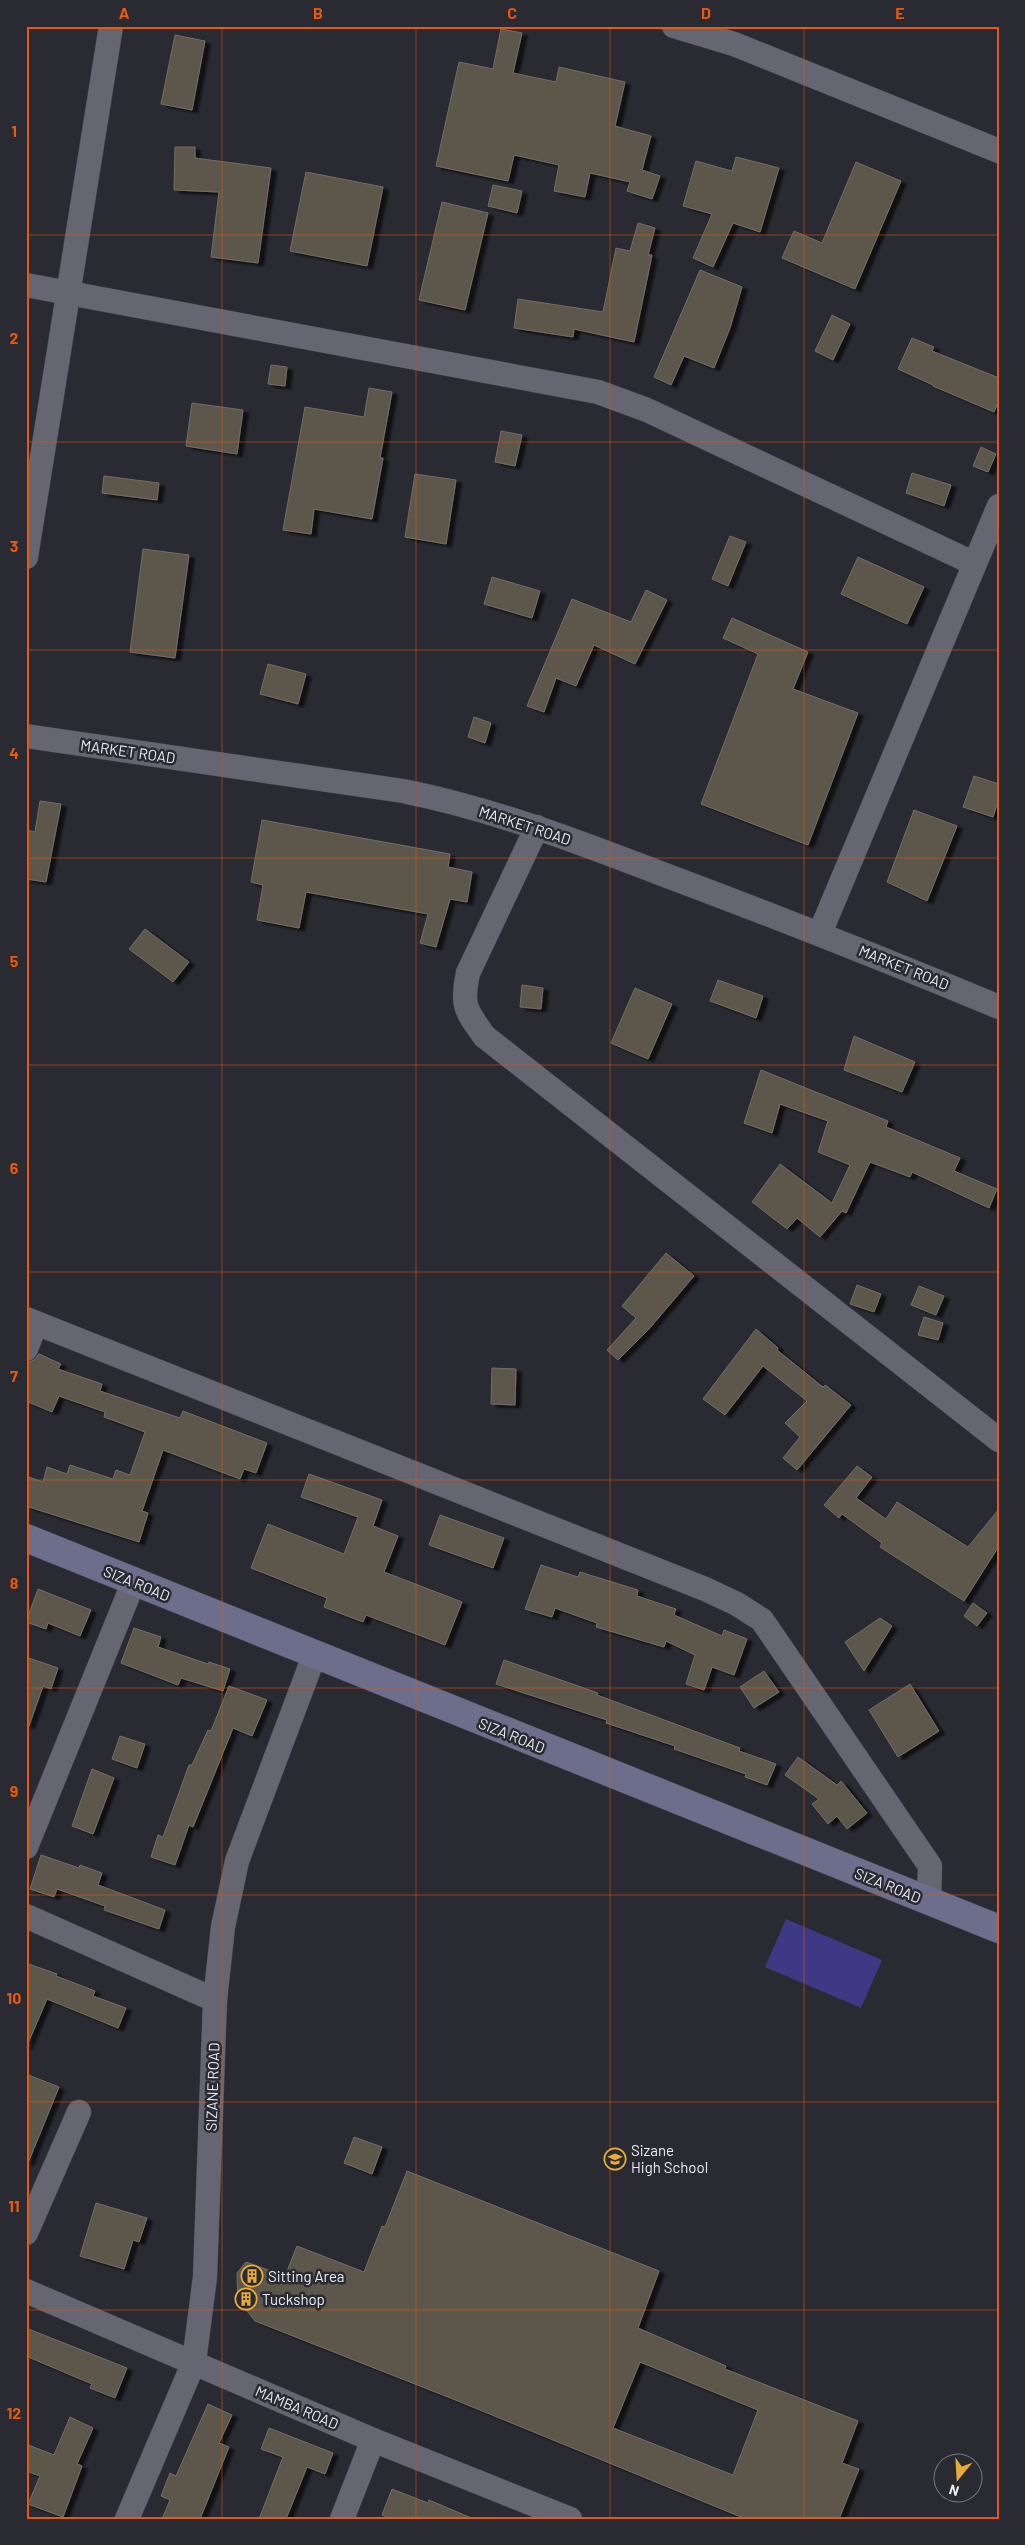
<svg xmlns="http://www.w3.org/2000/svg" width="1025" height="2545" font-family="Barlow,sans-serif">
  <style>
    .green { fill: #3e3984 }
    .building { fill: #5b564c; stroke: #746e64; fill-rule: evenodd; filter: url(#shadow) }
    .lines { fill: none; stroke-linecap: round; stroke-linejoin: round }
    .street-casing { stroke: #46474f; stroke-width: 25 }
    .secondary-casing { stroke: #46474f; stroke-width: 29 }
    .street { stroke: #656671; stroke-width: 24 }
    .secondary { stroke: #6d6e8c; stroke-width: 28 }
    .grid { fill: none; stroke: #e8590c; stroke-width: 1; stroke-opacity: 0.55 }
    .labels { text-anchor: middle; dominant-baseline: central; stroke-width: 5; stroke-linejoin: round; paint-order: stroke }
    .street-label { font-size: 15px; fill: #ebecf2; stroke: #2a2a33 }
    .poi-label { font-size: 15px; fill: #ebecf2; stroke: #2a2a33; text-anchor: start }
    .neatline { fill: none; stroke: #e8590c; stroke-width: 2 }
    .grid-label { font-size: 16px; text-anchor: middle; font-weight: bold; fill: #e8590c }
  </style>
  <defs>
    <filter id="shadow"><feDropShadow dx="5.5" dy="3" stdDeviation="1" flood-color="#0009"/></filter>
  </defs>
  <rect width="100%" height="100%" fill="#2a2a33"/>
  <path class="green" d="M786 1919 882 1960 861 2008 765 1967Z"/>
  <g class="building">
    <path d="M501 29 522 33 513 73 556 82 559 67 625 82 615 126 651 136 642 170 660 176 652 199 627 191 630 182 590 173 585 197 554 191 559 165 514 155 508 181 436 166 459 62 493 69Z"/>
    <path d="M175 35 205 41 192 110 161 104Z"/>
    <path d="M175 147H195V158L271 168 258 263 211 257 219 192 174 190Z"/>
    <path d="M736 157 779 168 760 232 733 223 713 267 693 258 712 214 683 206 696 161 732 171Z"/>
    <path d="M856 162 901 181 855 289 782 258 794 231 822 243Z"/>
    <path d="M306 172 383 187 367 266 290 251Z"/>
    <path d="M493 185 522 191 517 213 488 206Z"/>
    <path d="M442 202 488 213 465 310 419 300Z"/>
    <path d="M638 223 655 228 648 255H652L634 342 574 329 573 337 514 328 518 299 603 312 616 248 630 251Z"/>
    <path d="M700 270 742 287 730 328 714 368 684 356 671 385 654 377Z"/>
    <path d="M832 315 850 324 833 360 815 351Z"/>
    <path d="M912 338 934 347 932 351 999 378V400L994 412 933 386V385L898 369Z"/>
    <path d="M271 365 287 367 285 386 268 384Z"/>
    <path d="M369 388 392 392 380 458H383L372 519 314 509 311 534 283 530 305 407 364 417Z"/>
    <path d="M192 403 243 410 237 454 186 446Z"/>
    <path d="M501 431 522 435 515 466 495 462Z"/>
    <path d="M981 447 996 454 988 472 973 466Z"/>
    <path d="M912 473 951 485 944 506 906 493Z"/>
    <path d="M415 474 456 480 446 544 405 537Z"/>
    <path d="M104 476 159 483 157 500 102 493Z"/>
    <path d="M730 536 746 542 728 586 712 579Z"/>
    <path d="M143 549 189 555 175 658 130 652Z"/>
    <path d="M858 557 924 587 907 624 841 594Z"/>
    <path d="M492 577 540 591 532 618 484 604Z"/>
    <path d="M646 590 667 600 635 664 594 645 576 686 556 678 544 712 527 706 572 599 631 622Z"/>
    <path d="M732 618 808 652 793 689 858 713 808 845 701 804 758 654 723 638Z"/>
    <path d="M268 664 306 674 298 704 260 694Z"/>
    <path d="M474 717 491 723 485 743 468 737Z"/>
    <path d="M974 776 999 784V798L993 817 963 807Z"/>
    <path d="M40 801 61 804 46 882 26 879V830L35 832Z"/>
    <path d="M914 810 957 826 927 901 887 882Z"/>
    <path d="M262 820 450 854 448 867 472 872 467 902 450 899 436 947 420 943 428 914 306 892 299 928 257 920 263 885 251 882Z"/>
    <path d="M145 929 189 962 173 982 129 949Z"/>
    <path d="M718 980 763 996 756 1018 710 1001Z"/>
    <path d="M522 985 543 988 541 1009 520 1007Z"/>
    <path d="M635 988 672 1004 648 1059 611 1043Z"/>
    <path d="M854 1036 915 1062 902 1092 844 1070Z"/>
    <path d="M761 1070 888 1121 886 1127 960 1158 954 1171 997 1189 989 1208 912 1172 910 1177 870 1162 846 1213 842 1211 820 1237 797 1218 787 1229 752 1202 780 1164 832 1203 850 1165 818 1152 828 1121 780 1104 772 1133 744 1123Z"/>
    <path d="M666 1253 694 1276 649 1329 618 1360 607 1350 636 1318 622 1306Z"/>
    <path d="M857 1285 881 1294 874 1312 850 1304Z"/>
    <path d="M919 1286 944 1296 936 1315 911 1305Z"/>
    <path d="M924 1317 943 1323 938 1340 918 1335Z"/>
    <path d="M756 1329 778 1348 777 1350 823 1387 825 1385 851 1405 797 1470 783 1458 800 1437 785 1423 807 1401 763 1366 725 1415 703 1399Z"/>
    <path d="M39 1354 61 1364 58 1369 102 1384 100 1391 180 1418 183 1411 267 1443 256 1473 244 1469 240 1479 163 1450 142 1511 148 1513 139 1542 26 1506V1476L43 1482 47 1467 67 1474 70 1465 113 1479 116 1470 130 1475 145 1432 104 1417 105 1412 59 1396 52 1412 26 1401V1363L34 1360Z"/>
    <path d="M492 1368 516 1369 515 1405 491 1404Z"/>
    <path d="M857 1466 872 1477 856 1498 886 1519 897 1502 968 1547 999 1509V1546L964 1601 880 1547 882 1543 842 1514 839 1518 824 1505Z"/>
    <path d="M309 1474 382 1500 373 1526 398 1536 384 1572 462 1602 445 1645 366 1615 363 1622 324 1607 327 1598 251 1568 268 1524 344 1554 358 1517 301 1497Z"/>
    <path d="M440 1515 504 1538 493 1568 429 1545Z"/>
    <path d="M541 1565 578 1577 580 1572 638 1590 637 1596 676 1609 674 1615 722 1636 724 1630 747 1639 734 1675 712 1667 704 1690 686 1684 695 1655 666 1641 664 1647 596 1627 597 1623 555 1608 552 1617 525 1609Z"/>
    <path d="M38 1589 91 1610 80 1636 48 1623 46 1629 26 1622Z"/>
    <path d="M973 1603 987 1613 977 1626 964 1616Z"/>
    <path d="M880 1618 892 1626 864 1671 845 1642Z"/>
    <path d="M134 1628 161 1637 158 1647 208 1664 209 1662 230 1669 223 1691 181 1678 178 1685 121 1663Z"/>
    <path d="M26 1657 58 1668 51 1689 43 1686 29 1726 26 1725Z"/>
    <path d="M504 1660 598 1693 597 1695 740 1748 739 1751 776 1764 767 1785 745 1777 746 1774 674 1749 675 1746 606 1723 607 1720 496 1684Z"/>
    <path d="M764 1671 779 1692 754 1708 740 1687Z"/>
    <path d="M910 1684 939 1731 898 1757 869 1710Z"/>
    <path d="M229 1686 267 1700 252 1736 233 1728 193 1827 189 1825 175 1865 151 1857 158 1835 163 1837 189 1765H192L208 1730 211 1731Z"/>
    <path d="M120 1736 145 1744 137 1768 112 1759Z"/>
    <path d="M798 1757 837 1785 841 1781 867 1813 847 1829 837 1816 828 1824 812 1804 819 1799 785 1775Z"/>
    <path d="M92 1769 114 1778 93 1834 72 1826Z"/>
    <path d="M41 1855 79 1868 80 1865 102 1873 98 1885 165 1910 159 1929 104 1910 105 1906 57 1889 54 1897 30 1889Z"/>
    <path d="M26 1963 57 1974 56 1976 95 1991 93 1996 126 2008 118 2028 47 1999 26 2048Z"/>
    <path d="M26 2074 59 2087 28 2163 26 2162Z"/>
    <path d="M354 2137 382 2147 372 2174 344 2163Z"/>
    <path d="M407 2171 659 2271 638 2328 726 2366 725 2369 858 2421 842 2463 859 2469 839 2519H746L453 2399 255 2321 247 2311 238 2306 237 2273 246 2262 285 2276 297 2246 364 2272 382 2226 385 2227ZM640 2362 758 2410 733 2475 613 2428Z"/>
    <path d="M96 2203 147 2218 139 2242 133 2240 124 2269 80 2256Z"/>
    <path d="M26 2328 127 2368 115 2398 90 2388 92 2384 26 2356Z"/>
    <path d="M208 2404 232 2415 219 2443 229 2447 200 2519H162L170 2500 161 2496 170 2473 176 2476Z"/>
    <path d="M70 2417 93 2428 77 2464 82 2466 63 2517 28 2504 40 2476 26 2471V2444L54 2455Z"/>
    <path d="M269 2428 333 2453 325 2474 307 2467 286 2519H259L283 2457 261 2449Z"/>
    <path d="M392 2489 428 2503 429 2500 474 2519H391L382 2515Z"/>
  </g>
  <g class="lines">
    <g class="street-casing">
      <g id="street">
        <path d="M674 26 734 44 999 151"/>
        <path d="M26 285 598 392 647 410 973 563"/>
        <path d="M26 557 111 26"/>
        <path d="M26 736 403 791C493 809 579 842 665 875 777 917 888 961 999 1007"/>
        <path d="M537 827 468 973C461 1006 466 1010 484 1036L999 1440"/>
        <path d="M820 933 999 506"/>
        <path d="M26 1319 705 1589 737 1604 762 1620 930 1866 929 1902"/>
        <path d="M26 1349 36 1323"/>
        <path d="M26 1847 134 1581"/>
        <path d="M26 1916 215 2000"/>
        <path d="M26 2233 79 2112"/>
        <path d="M26 2291 373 2440 570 2519"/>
        <path d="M127 2519 194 2362 205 2277 215 2000 223 1927 237 1861 314 1656"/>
        <path d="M342 2519 373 2440"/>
      </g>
    </g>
    <g class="secondary-casing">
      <path id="secondary" d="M26 1538 999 1929"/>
    </g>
    <use href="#street" class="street"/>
    <use href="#secondary" class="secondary"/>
  </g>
  <path class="grid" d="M222 26V2519M416 26V2519M610 26V2519M804 26V2519M26 235H999M26 442H999M26 650H999M26 858H999M26 1065H999M26 1272H999M26 1480H999M26 1688H999M26 1895H999M26 2102H999M26 2310H999"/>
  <defs>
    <g id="school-ring" transform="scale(1.125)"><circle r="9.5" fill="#2a2a33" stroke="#e7ac37" stroke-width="1.5"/><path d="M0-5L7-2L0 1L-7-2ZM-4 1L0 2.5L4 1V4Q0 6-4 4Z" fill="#e7ac37"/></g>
    <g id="building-ring" transform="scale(1.125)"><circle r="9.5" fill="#2a2a33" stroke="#e7ac37" stroke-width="1.5"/><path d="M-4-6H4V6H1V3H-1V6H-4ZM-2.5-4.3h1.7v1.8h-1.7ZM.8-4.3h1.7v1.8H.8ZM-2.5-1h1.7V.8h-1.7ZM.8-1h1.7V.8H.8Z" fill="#e7ac37"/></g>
  </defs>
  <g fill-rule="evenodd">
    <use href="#school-ring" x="615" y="2159"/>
    <use href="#building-ring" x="252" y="2276"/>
    <use href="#building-ring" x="246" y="2299"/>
  </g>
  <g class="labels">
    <g class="street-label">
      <text transform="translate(128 751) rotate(8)">MARKET ROAD</text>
      <text transform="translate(525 825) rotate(18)">MARKET ROAD</text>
      <text transform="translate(904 967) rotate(22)">MARKET ROAD</text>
      <text transform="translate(137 1583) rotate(22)">SIZA ROAD</text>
      <text transform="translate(512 1735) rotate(22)">SIZA ROAD</text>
      <text transform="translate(888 1885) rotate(22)">SIZA ROAD</text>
      <text transform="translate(212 2087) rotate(-88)">SIZANE ROAD</text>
      <text transform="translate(297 2407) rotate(23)">MAMBA ROAD</text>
    </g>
    <g class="poi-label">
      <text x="631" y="2150">Sizane<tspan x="631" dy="17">High School</tspan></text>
      <text x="268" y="2276">Sitting Area</text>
      <text x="262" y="2299">Tuckshop</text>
    </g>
  </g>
  <rect width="1025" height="2545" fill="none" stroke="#2a2a33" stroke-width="55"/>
  <g transform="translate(958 2478) rotate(198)"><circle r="24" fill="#2a2a33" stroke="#77787f"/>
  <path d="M0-4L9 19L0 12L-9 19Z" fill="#e7ac37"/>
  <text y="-8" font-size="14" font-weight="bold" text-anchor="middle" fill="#ebecf2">N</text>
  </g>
  <rect x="28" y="28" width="970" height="2490" class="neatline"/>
  <g class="grid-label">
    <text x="124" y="19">A</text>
    <text x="318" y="19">B</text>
    <text x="512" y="19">C</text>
    <text x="706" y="19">D</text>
    <text x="900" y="19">E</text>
    <text x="14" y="137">1</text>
    <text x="14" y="344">2</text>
    <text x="14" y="552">3</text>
    <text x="14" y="759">4</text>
    <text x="14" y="967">5</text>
    <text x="14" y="1174">6</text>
    <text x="14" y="1382">7</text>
    <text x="14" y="1589">8</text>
    <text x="14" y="1797">9</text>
    <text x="14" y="2004">10</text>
    <text x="14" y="2212">11</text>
    <text x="14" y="2419">12</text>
  </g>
</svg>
